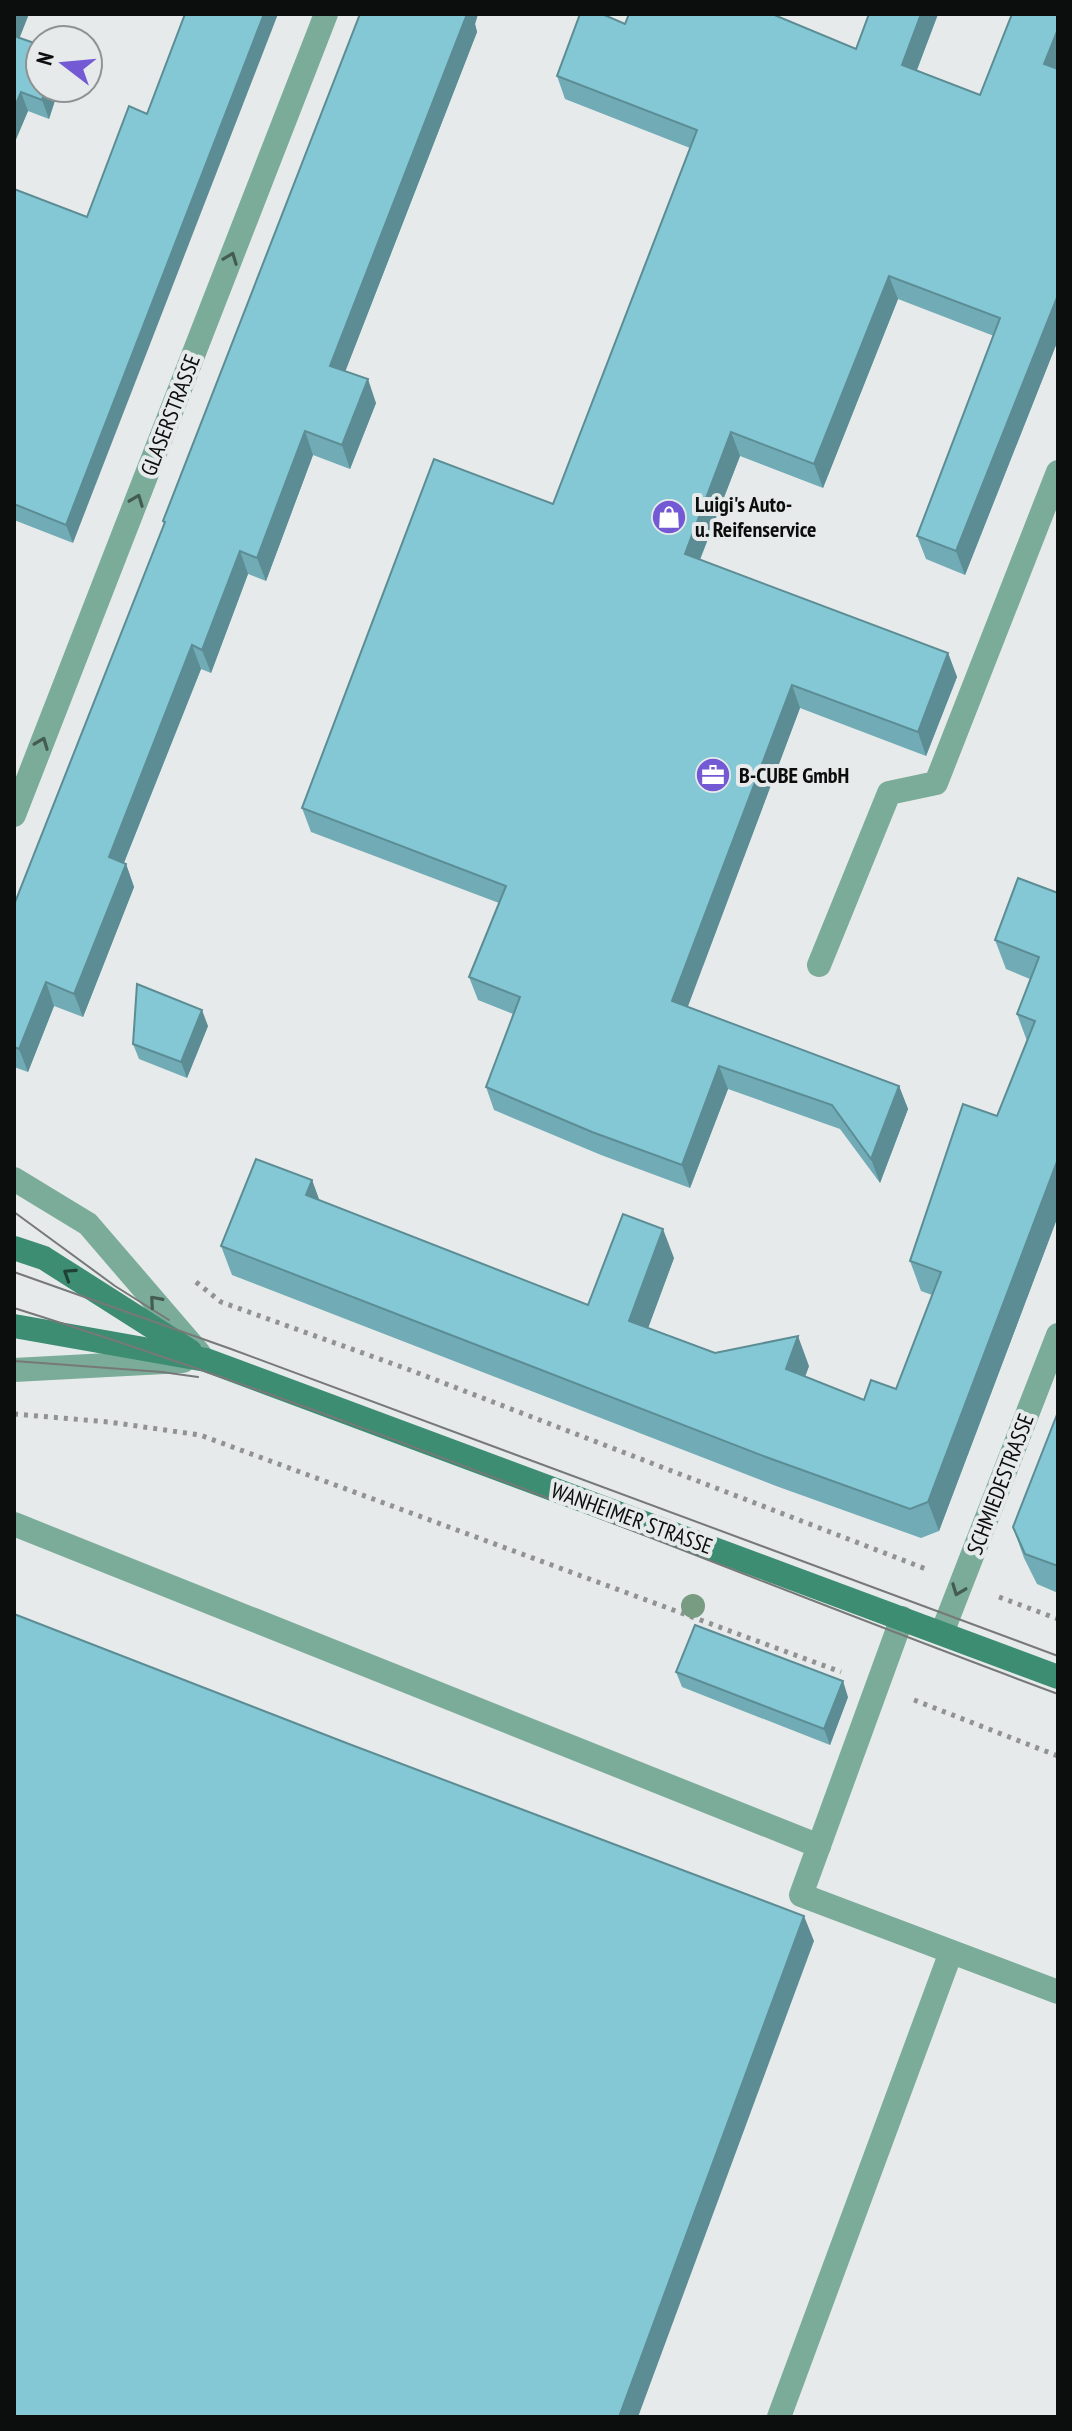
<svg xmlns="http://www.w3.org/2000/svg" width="1072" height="2431" font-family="'PT Sans Narrow',sans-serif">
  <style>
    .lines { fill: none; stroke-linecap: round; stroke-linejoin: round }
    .path { stroke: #919393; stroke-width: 5; stroke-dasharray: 4 6; stroke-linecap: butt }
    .lane { stroke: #7bac99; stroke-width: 24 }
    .street { stroke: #7bac99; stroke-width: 24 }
    .secondary { stroke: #3c8d72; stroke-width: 24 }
    .tram { stroke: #777979; stroke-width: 2 }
    .tree { fill: #779c82 }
    .wall { fill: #71acb6 }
    .shaded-wall { fill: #5c8c94 }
    .building { fill: #83c8d4; stroke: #5c8c94; stroke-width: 2 }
    .oneway { stroke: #445c53 }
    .oneway2 { stroke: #1f4035 }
    .labels { text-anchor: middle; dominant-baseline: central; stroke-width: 8; stroke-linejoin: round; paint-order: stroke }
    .street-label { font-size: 22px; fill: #0c0d0d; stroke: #e7eaea }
    .poi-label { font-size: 22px; font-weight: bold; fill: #0c0d0d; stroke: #e7eaea; text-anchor: start }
  </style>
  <rect width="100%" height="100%" fill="#e7eaea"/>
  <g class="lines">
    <g class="path">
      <path d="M196 1282 221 1302 410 1370 926 1569"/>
      <path d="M14 1414 109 1422 200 1435 841 1672"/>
      <path d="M999 1597 1058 1619"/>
      <path d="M914 1700 1058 1756"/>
    </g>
    <g class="lane">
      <path d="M819 965 889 793 936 783 1058 472"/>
      <path d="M14 1524 819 1846"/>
      <path d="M902 1618 801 1895 1058 1992"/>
      <path d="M779 2417 951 1952"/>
    </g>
    <g class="street">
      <path d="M14 815 326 14"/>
      <path d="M14 1179 88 1224 199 1353"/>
      <path d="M14 1370 183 1361"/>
      <path d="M942 1633 1058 1335"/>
    </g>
    <g class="secondary">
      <path d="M14 1248 44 1258 190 1351"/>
      <path d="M14 1326 206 1360 1058 1677"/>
    </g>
    <g class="tram">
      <path d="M14 1212 115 1286 169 1320"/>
      <path d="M14 1272 231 1349 1058 1656"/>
      <path d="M14 1308C368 1419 710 1565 1058 1694"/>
      <path d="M14 1361 162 1372 198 1377"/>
    </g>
  </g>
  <circle class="tree" cx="693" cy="1606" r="12"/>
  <g class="wall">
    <path d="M14 14 20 38 40 88H59L49 119 28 111 14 144Z"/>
    <path d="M360 14H478L475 24 477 32 345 372 376 403 350 469 313 455 266 581 248 574 211 673 201 669 124 863 126 864 134 887 83 1017 54 1006 28 1072 14 1067V905L164 524 163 521Z"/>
    <path d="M869 14H938L917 70 980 95 1058 14V340L965 575 926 559 917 536 994 336 898 299 823 488 740 456 700 560 948 653 957 677 926 756 800 708 687 1007 899 1086 908 1109 880 1183 840 1129 728 1089 690 1188 601 1155 494 1110 486 1087 513 1014 478 1000 469 977 499 903 311 832 302 808 553 504 690 148 565 99 557 76 625 24 856 49Z"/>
    <path d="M14 189 73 543 14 520Z"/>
    <path d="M1058 893V1216L939 1531 921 1538 776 1486 232 1275 221 1246 312 1180 319 1200 588 1305 674 1258 648 1328 715 1353 809 1366 805 1377 864 1400 896 1389 932 1295 921 1291 910 1261 997 1116 1027 1041 1017 1014 1030 979 1006 969 995 940Z"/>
    <path d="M208 1026 187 1078 139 1059 133 1044Z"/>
    <path d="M1058 1412V1593L1037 1584 1024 1558 1013 1527Z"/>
    <path d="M676 1672 848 1697 830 1745 682 1687Z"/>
  </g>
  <g class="shaded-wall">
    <path d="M15 14H29L14 52V17Z"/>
    <path d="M264 14H278L73 543 66 525Z"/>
    <path d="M467 14H478L475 24 477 32 338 390 330 366Z"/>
    <path d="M921 14H938L910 88 902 65Z"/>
    <path d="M1058 29V74L1044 64Z"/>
    <path d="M46 88H59L49 119 42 100Z"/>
    <path d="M21 92 28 111 14 144V109Z"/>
    <path d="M889 276 898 299 823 488 814 464Z"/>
    <path d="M1058 295V340L965 575 956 551Z"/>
    <path d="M368 379 376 403 350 469 342 445Z"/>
    <path d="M305 431 313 455 266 581 257 558Z"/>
    <path d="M731 432 740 456 693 577 685 554Z"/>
    <path d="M240 551 248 574 211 673 202 650Z"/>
    <path d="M192 645 201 669 117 880 109 857Z"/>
    <path d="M948 653 957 677 926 756 918 732Z"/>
    <path d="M792 685 800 708 681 1025 672 1001Z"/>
    <path d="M126 864 134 887 83 1017 74 994Z"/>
    <path d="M46 982 54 1006 28 1072 19 1049Z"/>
    <path d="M202 1010 208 1026 187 1078 181 1062Z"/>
    <path d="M719 1066 728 1089 690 1188 682 1165Z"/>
    <path d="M899 1086 908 1109 880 1183 871 1159Z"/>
    <path d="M1058 1159V1216L939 1531 928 1502Z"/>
    <path d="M312 1180 323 1210 306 1195Z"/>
    <path d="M663 1229 674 1258 640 1350 629 1321Z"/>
    <path d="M798 1336 809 1366 797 1398 786 1369Z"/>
    <path d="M843 1681 848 1697 830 1745 824 1729Z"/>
    <path d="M804 1916 814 1941 638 2417H619Z"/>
  </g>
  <g class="building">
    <path d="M185 14H264L66 525 14 504V189L87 217 129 106 147 114Z"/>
    <path d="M360 14H467L330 366 368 379 342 445 305 431 257 558 240 551 202 650 192 645 109 857 126 864 74 994 46 982 19 1049 14 1047V905L165 522 163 521Z"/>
    <path d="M580 14H602L625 24 629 14H772L856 49 869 14H921L902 65 980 95 1012 14H1058V29L1044 64 1058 69V295L956 551 917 536 1000 318 889 276 814 464 731 432 685 554 948 653 918 732 792 685 672 1001 899 1086 871 1159 832 1105 719 1066 682 1165 592 1132 486 1087 520 997 469 977 506 886 302 808 434 459 553 504 697 130 557 76Z"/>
    <path d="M14 36 40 45V88H46L42 100 21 92 14 109Z"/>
    <path d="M1018 878 1058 893V1159L928 1502 910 1509 766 1457 221 1246 256 1159 312 1180 306 1195 588 1305 623 1214 663 1229 629 1321 715 1353 798 1336 786 1369 864 1400 871 1380 896 1389 941 1272 910 1261 963 1104 997 1116 1035 1021 1017 1014 1039 957 995 940Z"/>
    <path d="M137 984 202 1010 181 1062 133 1044Z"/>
    <path d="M1058 1412V1566L1025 1554 1013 1527Z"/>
    <path d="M14 1614 349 1744 804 1916 619 2417H14Z"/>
    <path d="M695 1625 843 1681 824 1729 676 1672Z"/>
  </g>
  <defs><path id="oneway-chevron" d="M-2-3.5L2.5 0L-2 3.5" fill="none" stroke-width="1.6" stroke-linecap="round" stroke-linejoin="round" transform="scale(2)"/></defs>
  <g class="oneway">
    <use href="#oneway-chevron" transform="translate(231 258) rotate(-69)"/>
    <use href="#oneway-chevron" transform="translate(137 500) rotate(-69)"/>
    <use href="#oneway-chevron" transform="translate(42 743) rotate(-69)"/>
    <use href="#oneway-chevron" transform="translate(155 1301) rotate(-131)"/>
    <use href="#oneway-chevron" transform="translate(958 1590) rotate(111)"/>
  </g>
  <use class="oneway2" href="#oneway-chevron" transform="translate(69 1274) rotate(-147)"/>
  <defs>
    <g id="shop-disc" transform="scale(1.8)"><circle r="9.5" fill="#7359d3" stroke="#e7eaea"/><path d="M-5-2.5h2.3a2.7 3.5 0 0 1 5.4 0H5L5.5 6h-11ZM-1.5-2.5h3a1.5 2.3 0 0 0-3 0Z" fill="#fff"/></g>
    <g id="office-disc" transform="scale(1.8)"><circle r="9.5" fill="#7359d3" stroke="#e7eaea"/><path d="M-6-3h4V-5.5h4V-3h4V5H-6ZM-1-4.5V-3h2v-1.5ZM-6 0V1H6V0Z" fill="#fff"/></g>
  </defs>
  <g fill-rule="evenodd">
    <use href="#shop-disc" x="669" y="517"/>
    <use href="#office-disc" x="713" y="775"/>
  </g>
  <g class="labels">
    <g class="street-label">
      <text transform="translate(170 415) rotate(-69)">GLASERSTRASSE</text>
      <text transform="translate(1000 1484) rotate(-69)">SCHMIEDESTRASSE</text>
      <text transform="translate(632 1518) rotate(20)">WANHEIMER STRASSE</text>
    </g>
    <g class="poi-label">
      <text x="695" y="504">Luigi's Auto-<tspan x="695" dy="25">u. Reifenservice</tspan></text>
      <text x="739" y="775">B-CUBE GmbH</text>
    </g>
  </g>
  <rect width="1072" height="2431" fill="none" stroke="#0c0d0d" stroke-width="32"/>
  <g transform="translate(64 64) rotate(286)"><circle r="38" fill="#e7eaea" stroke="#8f9292" stroke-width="2"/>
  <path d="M0-6L14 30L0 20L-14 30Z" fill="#7359d3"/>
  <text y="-12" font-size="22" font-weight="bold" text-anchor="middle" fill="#0c0d0d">N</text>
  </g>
</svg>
